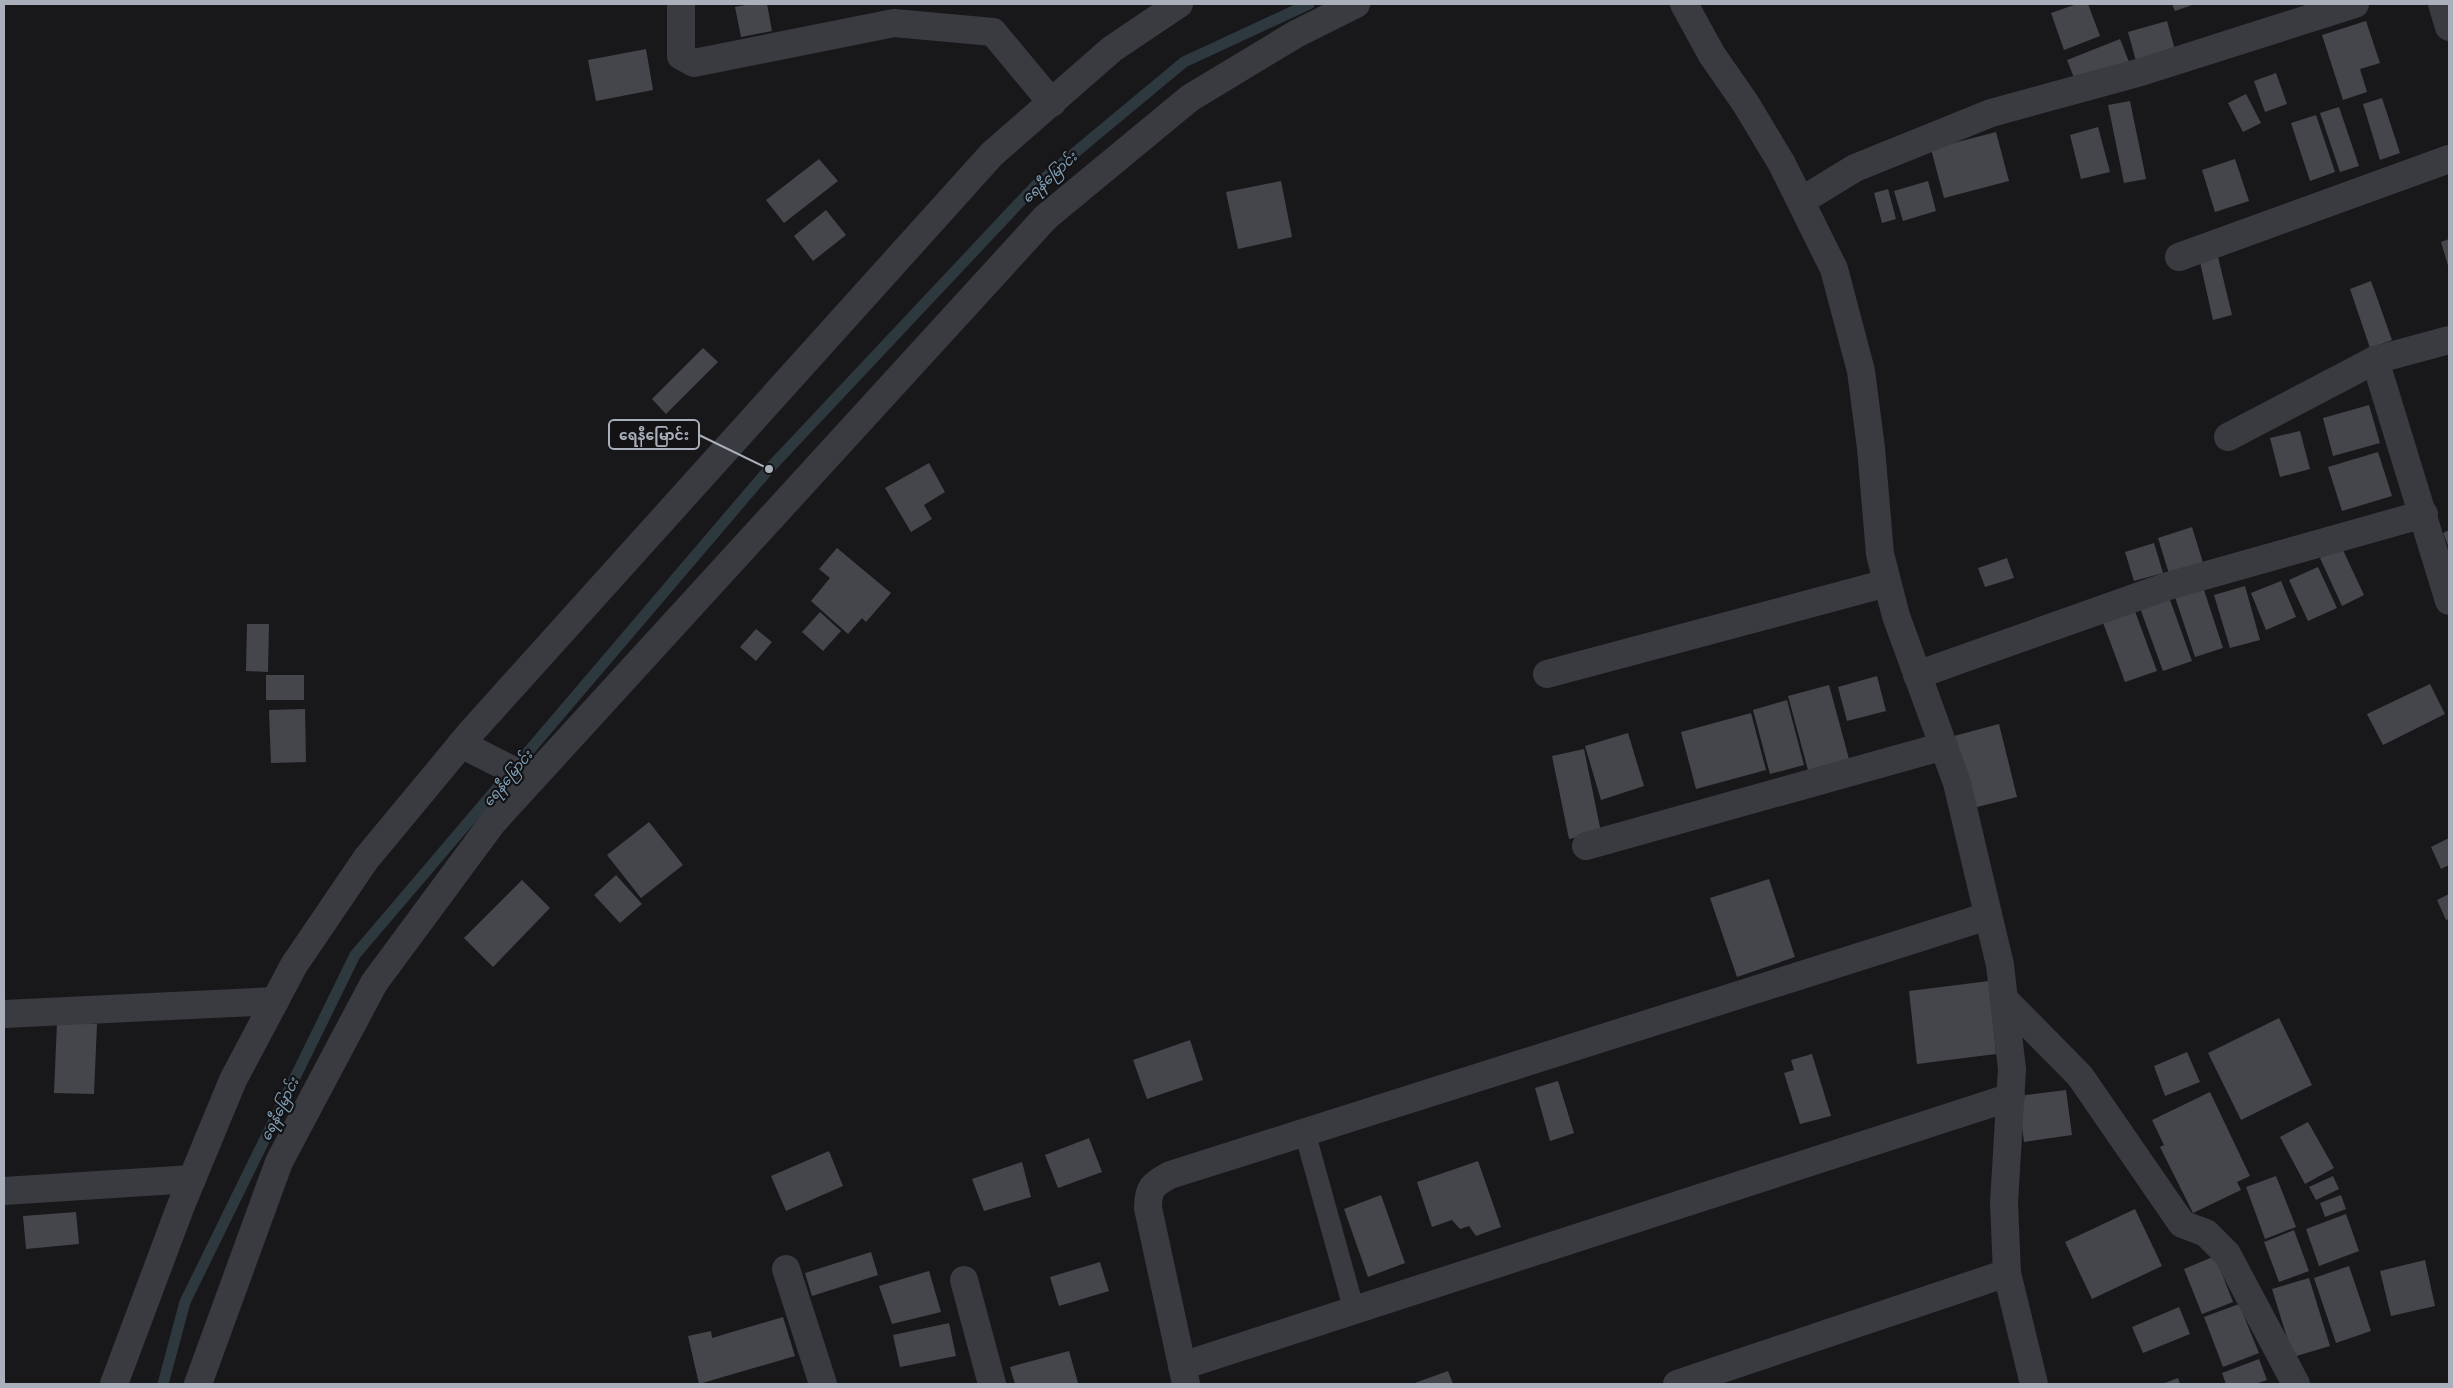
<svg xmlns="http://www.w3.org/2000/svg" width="2453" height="1388" font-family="Inter,'Noto Sans Myanmar',sans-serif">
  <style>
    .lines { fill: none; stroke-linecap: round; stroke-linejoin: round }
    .stream { stroke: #2e383f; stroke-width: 11 }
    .building { fill: #44464b }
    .lane { stroke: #393b40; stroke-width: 21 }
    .street { stroke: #393b40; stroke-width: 28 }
    .labels { text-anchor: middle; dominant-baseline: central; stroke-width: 4.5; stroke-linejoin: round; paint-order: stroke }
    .water-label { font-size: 14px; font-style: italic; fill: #81a0b6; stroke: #131316 }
    .leader { fill: none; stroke: #aab0bb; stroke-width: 2 }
    .callout-dot { fill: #aab0bb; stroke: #131316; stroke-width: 2 }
    .callout { fill: #131316; stroke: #aab0bb; stroke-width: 2 }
    .callout-label { font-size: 14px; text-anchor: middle; font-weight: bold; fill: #aab0bb }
  </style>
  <rect width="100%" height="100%" fill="#18181b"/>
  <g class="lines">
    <path class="stream" d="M163 1384 185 1302 355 955 769 469 1036 185 1184 62 1309 4"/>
  </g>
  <g class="building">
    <path d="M751 4H767L772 31 741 37 735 7Z"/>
    <path d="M2077 4H2088L2100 36 2064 50 2051 13Z"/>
    <path d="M2172 4H2195L2175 11Z"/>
    <path d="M2167 21 2175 50 2136 61 2128 32Z"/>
    <path d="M2366 21 2380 63 2360 69 2367 92 2343 100 2322 35Z"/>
    <path d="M2120 39 2129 62 2076 83 2067 60Z"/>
    <path d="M646 49 653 90 596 101 588 60Z"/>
    <path d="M2276 73 2287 104 2265 112 2254 81Z"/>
    <path d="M2246 94 2261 123 2243 132 2228 103Z"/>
    <path d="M2382 98 2400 153 2380 160 2363 104Z"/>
    <path d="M2130 101 2146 179 2124 183 2108 105Z"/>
    <path d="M2339 107 2359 166 2340 172 2320 113Z"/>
    <path d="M2316 115 2335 172 2310 181 2291 123Z"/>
    <path d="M2098 127 2110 172 2081 179 2070 135Z"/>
    <path d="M1996 132 2009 181 1944 198 1931 149Z"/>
    <path d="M819 159 838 181 784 223 766 200Z"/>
    <path d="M2235 159 2249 201 2215 212 2202 170Z"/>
    <path d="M1281 181 1292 237 1238 249 1226 192Z"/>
    <path d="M1928 181 1936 211 1903 221 1894 191Z"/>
    <path d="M1888 189 1896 219 1882 223 1874 193Z"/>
    <path d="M826 210 846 235 813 261 794 236Z"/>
    <path d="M2449 239V269L2441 242Z"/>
    <path d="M2218 257 2232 315 2213 320 2200 262Z"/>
    <path d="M2371 281 2392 340 2370 348 2350 289Z"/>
    <path d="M703 348 718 362 666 414 652 399Z"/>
    <path d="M2369 405 2380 443 2333 456 2323 418Z"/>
    <path d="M2300 431 2310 469 2280 477 2270 438Z"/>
    <path d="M2378 452 2392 496 2342 511 2328 467Z"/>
    <path d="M929 463 945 492 924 505 932 519 911 532 885 488Z"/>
    <path d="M2192 527 2204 566 2170 577 2158 538Z"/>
    <path d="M2449 530V548L2443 533Z"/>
    <path d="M2154 543 2163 573 2134 581 2125 552Z"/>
    <path d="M837 548 891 593 866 622 862 618 848 634 811 601 830 578 819 569Z"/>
    <path d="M2342 548 2364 595 2342 606 2320 558Z"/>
    <path d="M2007 558 2014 578 1985 587 1978 568Z"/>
    <path d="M2318 567 2337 608 2308 621 2289 580Z"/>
    <path d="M2281 581 2296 617 2266 630 2251 593Z"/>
    <path d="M2202 584 2223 648 2195 657 2174 594Z"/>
    <path d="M2245 586 2260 640 2230 648 2214 595Z"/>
    <path d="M2169 597 2192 661 2163 671 2140 608Z"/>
    <path d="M2133 606 2157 671 2125 682 2101 617Z"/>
    <path d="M820 612 841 631 823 651 802 632Z"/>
    <path d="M247 624H269L268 672 246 671Z"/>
    <path d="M756 629 772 642 756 661 740 647Z"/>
    <rect x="266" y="675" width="38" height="25"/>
    <path d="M1877 676 1886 711 1847 721 1838 687Z"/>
    <path d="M2430 684 2445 714 2383 745 2367 714Z"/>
    <path d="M1829 685 1849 759 1808 770 1788 696Z"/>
    <path d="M1787 700 1804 765 1770 774 1753 710Z"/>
    <path d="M305 709 306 762 271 763 269 710Z"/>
    <path d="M1751 713 1766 770 1696 789 1681 732Z"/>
    <path d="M1999 724 2017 797 1973 808 1954 736Z"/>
    <path d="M1628 733 1644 786 1601 800 1585 746Z"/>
    <path d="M1584 749 1601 832 1569 839 1552 756Z"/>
    <path d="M649 822 683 865 641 898 607 855Z"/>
    <path d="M2449 838V865L2441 869 2431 847Z"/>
    <path d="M616 875 642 904 620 923 594 895Z"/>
    <path d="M1769 879 1795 957 1737 977 1710 898Z"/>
    <path d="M522 880 550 908 493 967 464 938Z"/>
    <path d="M2449 894V919L2446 920 2437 900Z"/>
    <path d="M1989 981 1996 1054 1917 1064 1909 991Z"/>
    <path d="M2279 1018 2312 1085 2241 1120 2208 1053Z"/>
    <path d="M57 1022 97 1024 94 1094 54 1093Z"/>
    <path d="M1190 1040 1203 1080 1147 1099 1133 1060Z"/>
    <path d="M2187 1052 2200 1082 2165 1096 2154 1066Z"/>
    <path d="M1812 1054 1831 1116 1800 1124 1784 1073 1794 1070 1791 1060Z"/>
    <path d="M1558 1081 1574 1133 1550 1141 1535 1088Z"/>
    <path d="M2066 1090 2072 1135 2024 1142 2018 1096Z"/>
    <path d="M2210 1092 2250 1176 2237 1182 2241 1190 2193 1213 2160 1147 2164 1145 2152 1120Z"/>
    <path d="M2308 1122 2334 1168 2305 1184 2280 1137Z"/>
    <path d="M1089 1138 1102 1172 1058 1188 1045 1155Z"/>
    <path d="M829 1151 843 1186 786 1211 771 1176Z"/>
    <path d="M1478 1161 1501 1227 1476 1236 1469 1226 1460 1229 1452 1220 1432 1227 1417 1182Z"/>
    <path d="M1022 1162 1031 1197 984 1211 972 1179Z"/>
    <path d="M2276 1176 2296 1227 2265 1239 2246 1187Z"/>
    <path d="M2333 1176 2339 1189 2316 1200 2309 1187Z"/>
    <path d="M1381 1195 1405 1263 1368 1277 1344 1209Z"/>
    <path d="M2341 1195 2346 1209 2325 1217 2320 1203Z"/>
    <path d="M2135 1209 2162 1266 2092 1299 2065 1242Z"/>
    <path d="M76 1212 79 1244 26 1249 23 1216Z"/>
    <path d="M2346 1214 2359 1251 2319 1266 2306 1229Z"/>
    <path d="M2294 1230 2309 1271 2279 1282 2264 1242Z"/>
    <path d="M871 1252 878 1275 812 1296 805 1273Z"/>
    <path d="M2215 1256 2233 1302 2202 1314 2184 1269Z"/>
    <path d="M2425 1260 2435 1306 2391 1316 2380 1271Z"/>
    <path d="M1100 1262 1109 1291 1059 1306 1050 1277Z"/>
    <path d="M2349 1266 2371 1331 2336 1343 2314 1278Z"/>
    <path d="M929 1271 941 1312 892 1324 879 1286Z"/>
    <path d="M2309 1278 2330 1346 2293 1357 2272 1289Z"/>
    <path d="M2239 1304 2259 1353 2223 1367 2204 1317Z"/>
    <path d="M2179 1307 2190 1334 2143 1353 2132 1327Z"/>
    <path d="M783 1317 795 1356 699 1384 688 1336 711 1331 712 1338Z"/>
    <path d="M949 1323 956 1356 900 1367 893 1335Z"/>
    <path d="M1069 1351 1078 1383 1015 1384 1010 1367Z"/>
    <path d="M2259 1359 2267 1380 2255 1384H2226L2222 1373Z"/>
    <path d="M1448 1371 1453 1384H1412Z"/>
    <path d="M2178 1378 2180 1384H2162Z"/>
  </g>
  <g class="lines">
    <path class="lane" d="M1305 1133 1354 1310"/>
    <g class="street">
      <path d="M681 4V56L694 63 894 23 993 32 1052 103"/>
      <path d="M1684 4 1712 55 1746 104 1782 164 1834 269 1861 371 1871 448 1880 554 1896 616 1957 783 2000 965 2012 1069 2004 1203 2007 1273 2034 1384"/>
      <path d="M2442 4 2449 27"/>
      <path d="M1801 201 1855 168 1991 113 2141 72 2355 4"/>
      <path d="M2179 257 2449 159"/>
      <path d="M2375 360 2449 601"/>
      <path d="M2228 437 2375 360 2449 340"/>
      <path d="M1547 674 1887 583"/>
      <path d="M1917 675 2168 586 2424 514"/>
      <path d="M461 744 530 779"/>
      <path d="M1586 846 1944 746"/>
      <path d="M2004 999 2080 1076 2182 1224 2206 1233 2227 1254 2296 1384"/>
      <path d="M4 1014 275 1001"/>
      <path d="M4 1191 192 1179"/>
      <path d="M786 1269 823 1384"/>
      <path d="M964 1280 992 1384"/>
      <path d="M1182 1366 2011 1097"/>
      <path d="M114 1384 180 1208 233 1080 294 965 366 859 473 730 992 154 1112 49 1179 4"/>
      <path d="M198 1384 279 1162 374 983 493 822 1046 217 1190 98 1296 34 1356 4"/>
      <path d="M1186 1384 1148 1208C1148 1188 1153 1184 1170 1175L1988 916"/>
      <path d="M1677 1384 2007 1273"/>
    </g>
  </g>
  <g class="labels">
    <g class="water-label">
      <text transform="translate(1049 177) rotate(-42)">ရေနီမြောင်း</text>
      <text transform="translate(507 778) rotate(-50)">ရေနီမြောင်း</text>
      <text transform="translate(279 1109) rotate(-64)">ရေနီမြောင်း</text>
    </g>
  </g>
  <path class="leader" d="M769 469L699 435"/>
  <circle class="callout-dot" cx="769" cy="469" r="5"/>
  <rect class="callout" x="609" y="420" width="90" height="29" rx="5"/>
  <g class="callout-label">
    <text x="654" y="440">ရေနီမြောင်း</text>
  </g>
  <rect width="2453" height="1388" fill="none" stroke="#aab0bb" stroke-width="10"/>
</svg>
